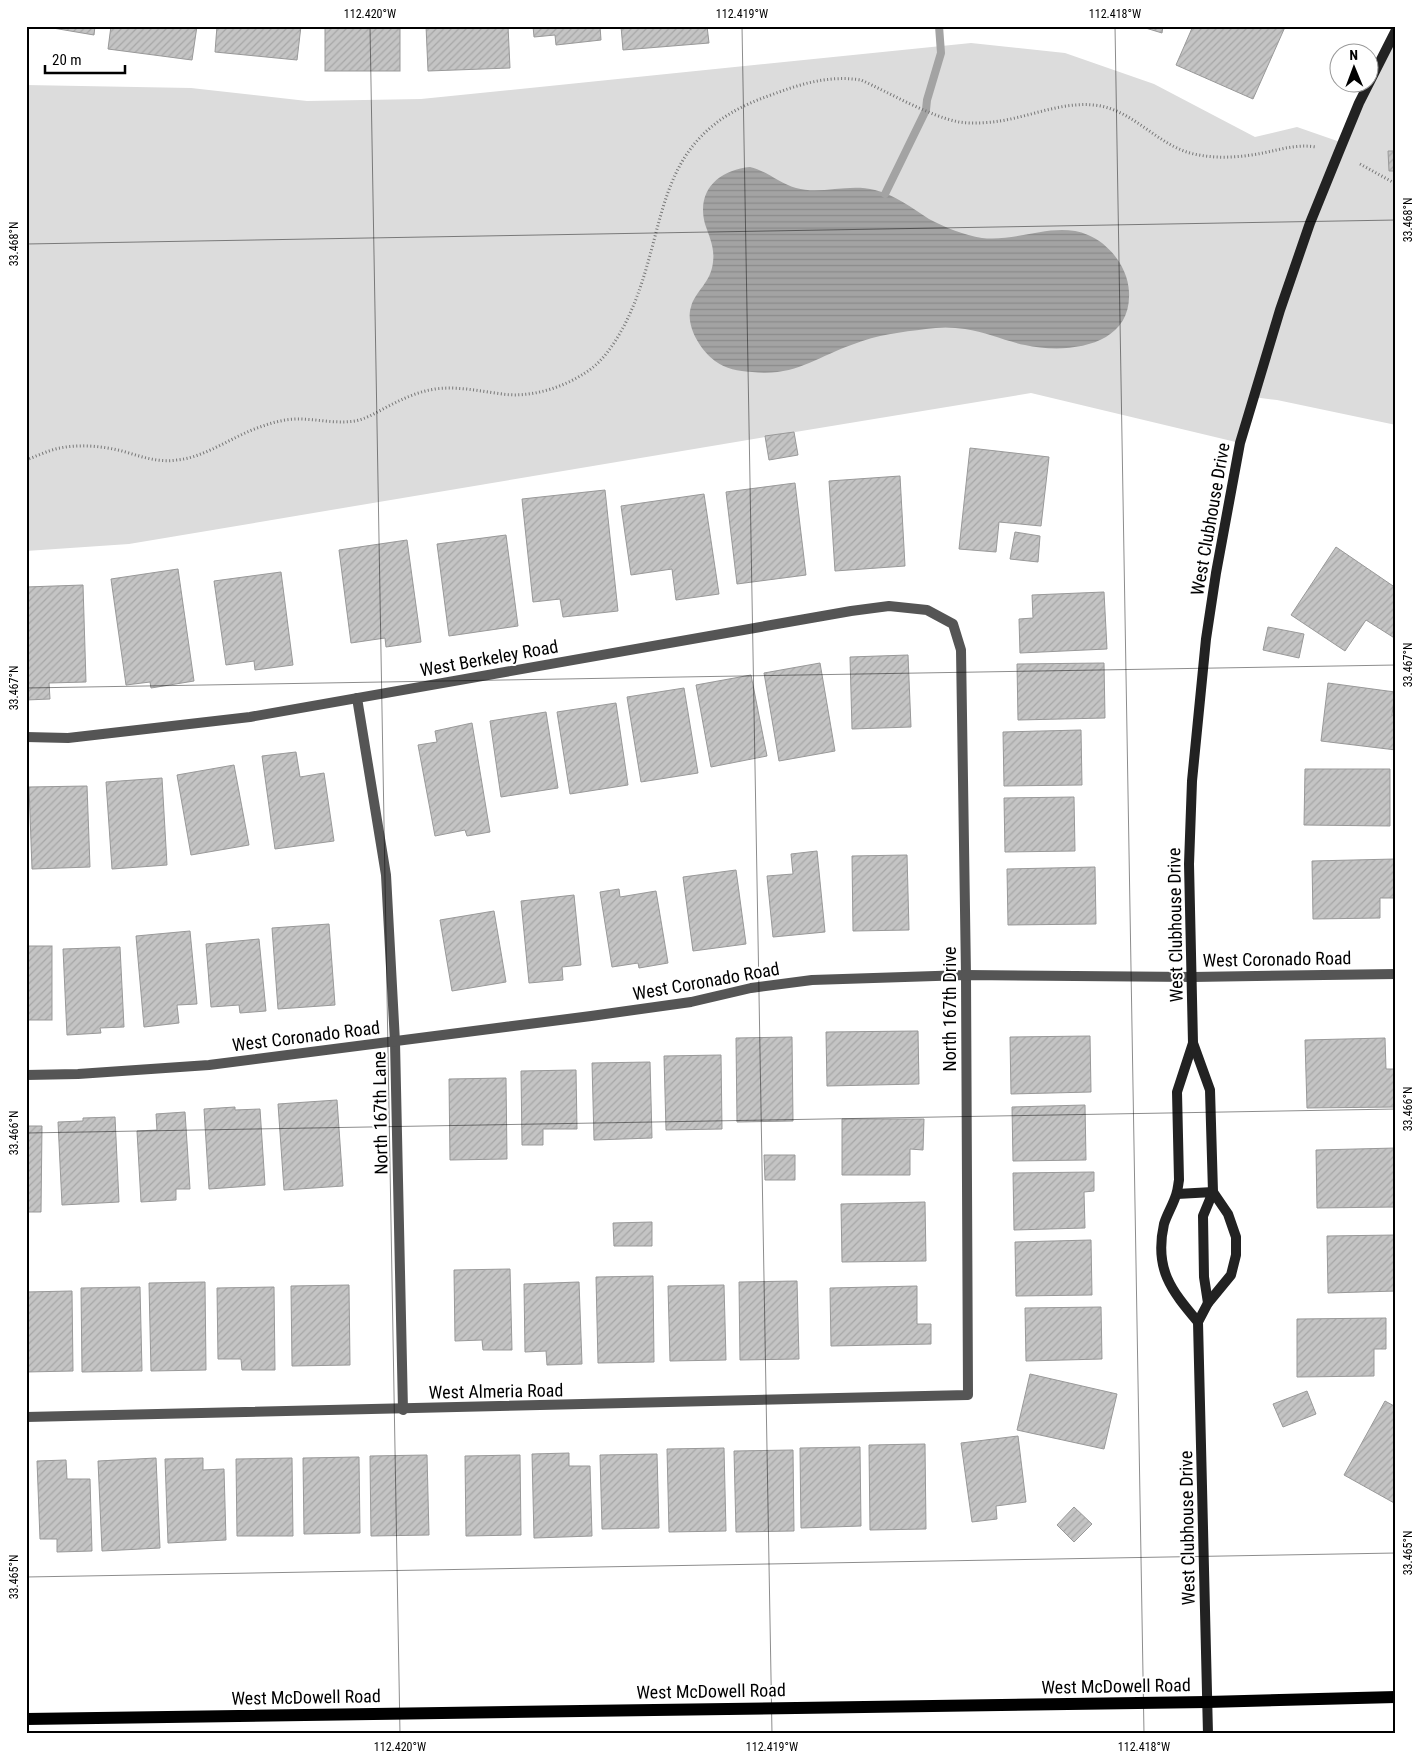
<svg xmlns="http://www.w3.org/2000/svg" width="1422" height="1760" font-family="'Roboto Condensed',sans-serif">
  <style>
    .green { fill: #dcdcdc }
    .water { fill: url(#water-rules) }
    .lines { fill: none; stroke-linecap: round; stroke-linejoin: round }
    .stream { stroke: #a3a3a3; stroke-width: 8 }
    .building { fill: url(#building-hatch); stroke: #999 }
    .path { stroke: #777; stroke-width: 3; stroke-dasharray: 1 2.5; stroke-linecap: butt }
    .street { stroke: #555; stroke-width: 10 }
    .secondary { stroke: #222; stroke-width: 10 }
    .primary { stroke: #000; stroke-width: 12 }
    .ticks { fill: none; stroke: #000; stroke-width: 1; stroke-opacity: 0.45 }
    .labels { text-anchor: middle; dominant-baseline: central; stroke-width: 4; stroke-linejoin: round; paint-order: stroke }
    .street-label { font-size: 18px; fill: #000; stroke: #fff }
    .neatline { fill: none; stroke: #000; stroke-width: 2 }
    .ticks-label { font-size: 12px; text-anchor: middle; fill: #000 }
  </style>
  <defs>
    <pattern id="water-rules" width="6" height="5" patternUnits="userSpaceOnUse" patternTransform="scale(1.25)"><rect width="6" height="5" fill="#a3a3a3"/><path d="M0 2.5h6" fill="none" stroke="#8b8b8b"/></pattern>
    <pattern id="building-hatch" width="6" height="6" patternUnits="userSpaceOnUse" patternTransform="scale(1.25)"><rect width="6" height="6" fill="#c4c4c4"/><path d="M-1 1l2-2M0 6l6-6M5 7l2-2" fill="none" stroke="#a7a7a7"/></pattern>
  </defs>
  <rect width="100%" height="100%" fill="#fff"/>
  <path class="green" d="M1396 30V425L1277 400 1253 397 1240 443 1031 393 765 437 129 544 26 551V85L191 88 307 101 421 99 971 43 1065 53 1154 84 1255 137 1297 127 1343 143Z"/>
  <path class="water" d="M750 167C767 171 779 183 796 188 821 195 848 183 875 190 895 195 912 208 929 219 946 228 964 235 982 238 1019 242 1055 221 1088 235 1110 244 1128 268 1129 292 1132 348 1065 354 1025 345 1005 341 986 332 965 329 952 327 939 327 926 329 902 332 876 335 854 344 816 357 795 377 752 372 738 371 726 369 715 361 700 350 685 325 691 307 695 291 711 283 713 262 715 248 709 236 705 224 696 190 719 170 750 167Z"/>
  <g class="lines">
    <path class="stream" d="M885 194 926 110 927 100 941 53 939 26"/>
  </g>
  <g class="building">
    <path d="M41 26H95L94 35Z"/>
    <path d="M111 26H197L192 60 108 49Z"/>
    <path d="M217 26H301L297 60 215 52Z"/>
    <rect x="325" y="26" width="75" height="45"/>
    <path d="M426 26H508L510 68 428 71Z"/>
    <path d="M533 26H600L601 40 556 45 555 35 534 37Z"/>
    <path d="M621 26H707L709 43 623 50Z"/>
    <path d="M1139 26H1163L1162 33Z"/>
    <path d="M1193 26 1285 27 1253 99 1176 65Z"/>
    <path d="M1388 151H1396V171H1389Z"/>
    <path d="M794 432 798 455 769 460 765 436Z"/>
    <path d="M970 448 1049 457 1041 526 999 522 996 552 959 549Z"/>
    <path d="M900 476 905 566 835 571 829 481Z"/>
    <path d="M795 483 806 575 737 584 726 492Z"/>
    <path d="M605 490 618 611 563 617 560 599 533 602 522 499Z"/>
    <path d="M704 494 719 594 676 600 672 569 631 575 621 506Z"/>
    <path d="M1015 532 1040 536 1038 562 1010 559Z"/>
    <path d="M506 535 518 626 449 636 437 544Z"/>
    <path d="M407 540 421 642 386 647 385 638 351 643 339 550Z"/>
    <path d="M1336 547 1396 588V639L1366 620 1345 651 1291 615Z"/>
    <path d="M178 569 194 681 151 688 150 682 126 685 111 579Z"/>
    <path d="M281 572 293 665 255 670 254 661 226 665 214 581Z"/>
    <path d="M83 585 86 682 49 683 50 699 26 700V587Z"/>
    <path d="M1104 592 1107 649 1020 653 1019 619 1033 618 1032 595Z"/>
    <path d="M1268 627 1304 634 1299 658 1263 650Z"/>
    <path d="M908 655 911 727 852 729 850 657Z"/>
    <path d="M820 663 835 751 779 761 764 673Z"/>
    <path d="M1104 663 1105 718 1018 720 1017 664Z"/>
    <path d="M751 675 767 756 711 767 696 685Z"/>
    <path d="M1328 683 1395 692 1392 715H1396V750L1321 741Z"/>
    <path d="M684 688 698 773 641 782 627 697Z"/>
    <path d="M616 703 628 785 570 794 557 712Z"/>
    <path d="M546 712 558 788 501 797 490 721Z"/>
    <path d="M472 723 490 832 467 836 465 830 435 836 418 745 437 742 435 731Z"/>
    <path d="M1081 730 1082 785 1004 786 1003 732Z"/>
    <path d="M296 752 300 777 324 773 334 841 275 849 262 756Z"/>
    <path d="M234 765 249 845 191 855 177 775Z"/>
    <path d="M1305 769H1390V826L1304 825Z"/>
    <path d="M162 778 167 865 112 869 106 782Z"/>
    <path d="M87 786 90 867 32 869 29 787Z"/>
    <path d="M1074 797 1075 851 1005 852 1004 798Z"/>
    <path d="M817 851 825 932 773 937 767 876 793 874 791 854Z"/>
    <path d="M907 855 909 930 853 931 852 856Z"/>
    <path d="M1395 859 1396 898H1380V918L1313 919 1312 861Z"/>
    <path d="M1095 867 1096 924 1008 925 1007 869Z"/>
    <path d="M736 870 746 944 693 951 683 877Z"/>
    <path d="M619 889 620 897 656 891 668 963 639 968 638 963 612 967 600 892Z"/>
    <path d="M574 895 581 965 562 967 563 980 529 983 521 901Z"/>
    <path d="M494 911 506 982 452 991 440 920Z"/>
    <path d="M329 924 335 1005 278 1009 272 928Z"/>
    <path d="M190 931 197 1004 177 1005 179 1023 144 1027 136 936Z"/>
    <path d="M259 939 266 1011 240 1013 239 1005 211 1007 206 944Z"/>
    <rect x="26" y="946" width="26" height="74"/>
    <path d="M120 947 124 1027 100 1028 101 1033 67 1035 63 949Z"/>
    <path d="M918 1031 919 1084 827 1086 826 1032Z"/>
    <path d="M1090 1036 1091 1092 1011 1094 1010 1037Z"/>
    <path d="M792 1037 793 1121 737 1122 736 1038Z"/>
    <path d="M1385 1038 1386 1069H1396V1107L1307 1108 1305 1040Z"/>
    <path d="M721 1055 722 1129 666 1130 664 1056Z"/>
    <path d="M650 1062 652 1138 594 1140 592 1063Z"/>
    <path d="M576 1070 577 1129H543V1145H522L521 1071Z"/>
    <path d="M506 1078 507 1159 450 1160 449 1079Z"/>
    <path d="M337 1100 343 1186 284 1190 278 1104Z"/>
    <path d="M1085 1105 1086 1160 1013 1161 1012 1107Z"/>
    <path d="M235 1107V1110L260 1109 265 1185 209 1189 204 1109Z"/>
    <path d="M185 1112 190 1189H176V1200L141 1202 137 1131 157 1130 156 1114Z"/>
    <path d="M115 1117 119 1202 62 1205 58 1122 83 1121V1118Z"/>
    <path d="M842 1119H924L923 1150 910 1149V1175H842Z"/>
    <path d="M26 1126H42L41 1212H26Z"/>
    <path d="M1396 1148V1207L1317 1208 1316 1150Z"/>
    <path d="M764 1155H795V1180H765Z"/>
    <path d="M1094 1172V1191L1084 1192 1085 1228 1014 1230 1013 1173Z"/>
    <path d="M925 1202 926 1261 842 1262 841 1204Z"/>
    <path d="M652 1222V1246H614L613 1223Z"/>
    <path d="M1396 1235V1291L1328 1293 1327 1236Z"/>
    <path d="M1091 1240 1092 1295 1016 1296 1015 1242Z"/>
    <path d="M510 1269 512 1350H483L482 1340 455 1341 454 1270Z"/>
    <path d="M653 1276 654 1362 598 1363 596 1277Z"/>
    <path d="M797 1281 799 1359 740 1360 739 1282Z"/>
    <path d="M205 1282 206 1370 151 1371 149 1283Z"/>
    <path d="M579 1282 582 1364 547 1365 546 1351 525 1352 524 1284Z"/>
    <path d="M349 1285 350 1365 292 1366 291 1286Z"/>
    <path d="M724 1285 726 1360 670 1361 668 1286Z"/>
    <path d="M917 1286V1324H931V1344L831 1346 830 1288Z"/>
    <path d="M140 1287 142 1371 82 1372 81 1288Z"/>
    <path d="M274 1287 275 1370H242L241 1359H218L217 1288Z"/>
    <path d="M72 1291 73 1371 26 1372V1292Z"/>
    <path d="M1101 1307 1102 1359 1026 1361 1025 1308Z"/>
    <path d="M1386 1318V1349H1374V1376L1297 1377V1319Z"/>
    <path d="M1030 1374 1117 1394 1104 1449 1017 1430Z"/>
    <path d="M1307 1391 1316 1414 1283 1427 1273 1404Z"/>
    <path d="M1385 1401 1396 1407V1504L1344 1475Z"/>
    <path d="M1018 1436 1026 1502 996 1506 997 1519 972 1522 961 1443Z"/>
    <path d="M925 1444 926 1529 870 1530 869 1445Z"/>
    <path d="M860 1447 861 1526 801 1528 800 1448Z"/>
    <path d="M724 1448 726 1531 669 1532 667 1449Z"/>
    <path d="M793 1450 794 1531 736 1532 734 1451Z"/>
    <path d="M569 1453V1466H590L592 1536 534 1538 532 1454Z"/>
    <path d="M657 1454 659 1528 602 1529 600 1455Z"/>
    <path d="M427 1455 429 1535 371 1536 370 1456Z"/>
    <path d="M520 1455 521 1535 466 1536 465 1456Z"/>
    <path d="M359 1457 360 1533 304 1534 303 1458Z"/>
    <path d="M156 1458 160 1548 102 1551 98 1461Z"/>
    <path d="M203 1458V1470L224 1469 226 1540 168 1543 165 1459Z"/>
    <path d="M292 1458 293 1536H237L236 1459Z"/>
    <path d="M66 1460 67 1479H90L92 1551 57 1552V1539H40L37 1461Z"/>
    <path d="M1074 1507 1092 1524 1074 1542 1057 1525Z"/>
  </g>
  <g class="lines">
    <g class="path">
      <path d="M1360 164 1396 184"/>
      <path d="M26 460C37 456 49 450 60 448 80 444 102 446 122 451 140 456 157 463 177 460 207 457 234 435 263 426 274 422 286 419 298 419 317 419 336 424 355 421 365 419 374 414 383 409 400 400 416 392 435 389 458 386 479 391 502 394 530 398 562 388 585 373 603 362 614 344 624 326 673 230 645 138 771 95 800 84 829 75 861 80 890 93 929 116 959 122 972 124 987 123 1000 121 1032 116 1061 102 1094 105 1135 109 1159 149 1199 155 1220 159 1243 157 1263 153 1282 149 1297 144 1316 147"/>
    </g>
    <g class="street">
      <path d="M357 698 386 875 395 1042 403 1410"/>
      <path d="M26 737 68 738 250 717 851 611 889 606 927 610 953 624 961 650 966 975 968 1395 26 1417"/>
      <path d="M26 1075 78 1074 209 1065 591 1016 691 1002 751 988 812 980 966 975 1192 977 1396 974"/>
    </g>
    <g class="secondary">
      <path d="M1193 1043 1177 1092 1179 1180C1178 1185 1178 1190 1176 1195 1173 1205 1167 1214 1164 1224 1154 1269 1171 1290 1198 1322"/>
      <path d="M1177 1194 1213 1192 1203 1216 1204 1277 1208 1303"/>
      <path d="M1208 1734 1198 1322 1208 1303 1231 1275 1236 1255V1237L1228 1214 1213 1192 1210 1090 1193 1043 1189 864 1192 781 1206 639 1216 573 1240 443 1280 310 1310 223 1338 154 1359 103 1396 30"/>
    </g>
    <path class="primary" d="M26 1719 1207 1702 1396 1697"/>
  </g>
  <path class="ticks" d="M370 26 400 1734M742 26 772 1734M1115 26 1144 1734M26 244 1396 220M26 688 1396 665M26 1133 1396 1109M26 1577 1396 1553M26 1680 27 1734"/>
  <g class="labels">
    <g class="street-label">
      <text transform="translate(1210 519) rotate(-80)">West Clubhouse Drive</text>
      <text transform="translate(489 658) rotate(-10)">West Berkeley Road</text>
      <text transform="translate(1175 925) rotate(-91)">West Clubhouse Drive</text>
      <text transform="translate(1277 959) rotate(-1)">West Coronado Road</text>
      <text transform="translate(706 981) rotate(-10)">West Coronado Road</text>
      <text transform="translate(949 1009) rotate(-90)">North 167th Drive</text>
      <text transform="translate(306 1036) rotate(-7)">West Coronado Road</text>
      <text transform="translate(380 1113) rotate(-91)">North 167th Lane</text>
      <text transform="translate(496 1391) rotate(-1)">West Almeria Road</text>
      <text transform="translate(1187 1528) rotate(-91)">West Clubhouse Drive</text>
      <text transform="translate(1116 1686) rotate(-1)">West McDowell Road</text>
      <text transform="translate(711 1691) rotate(-1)">West McDowell Road</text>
      <text transform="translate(306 1697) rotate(-1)">West McDowell Road</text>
    </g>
  </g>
  <rect width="1422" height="1760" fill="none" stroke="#ffffff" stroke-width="55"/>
  <g transform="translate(1354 68) rotate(359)"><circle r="24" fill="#ffffff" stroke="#999999"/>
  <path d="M0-4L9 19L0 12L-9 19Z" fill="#000000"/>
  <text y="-8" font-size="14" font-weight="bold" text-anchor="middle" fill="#000000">N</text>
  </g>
  <path d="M45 65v8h80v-8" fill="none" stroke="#000000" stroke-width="2.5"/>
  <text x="52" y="65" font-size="15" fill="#000000" stroke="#ffffff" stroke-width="4" paint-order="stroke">20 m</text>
  <rect x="28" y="28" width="1366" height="1704" class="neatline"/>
  <g class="ticks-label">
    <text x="370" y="18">112.420°W</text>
    <text x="742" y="18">112.419°W</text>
    <text x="1115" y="18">112.418°W</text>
    <text transform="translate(1408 220) rotate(-90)" y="4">33.468°N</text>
    <text transform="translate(14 244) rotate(-90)" y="4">33.468°N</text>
    <text transform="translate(1408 665) rotate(-90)" y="4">33.467°N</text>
    <text transform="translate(14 688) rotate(-90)" y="4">33.467°N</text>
    <text transform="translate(1408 1109) rotate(-90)" y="4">33.466°N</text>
    <text transform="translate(14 1133) rotate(-90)" y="4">33.466°N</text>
    <text transform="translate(1408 1553) rotate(-90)" y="4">33.465°N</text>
    <text transform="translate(14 1577) rotate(-90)" y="4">33.465°N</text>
    <text x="400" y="1751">112.420°W</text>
    <text x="772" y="1751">112.419°W</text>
    <text x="1144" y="1751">112.418°W</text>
  </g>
</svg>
